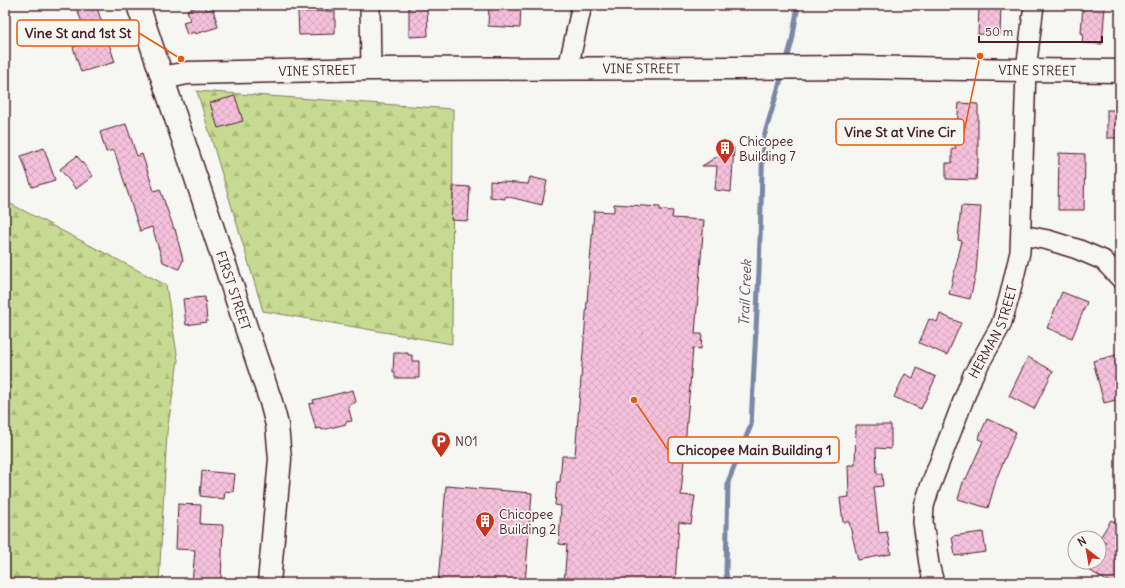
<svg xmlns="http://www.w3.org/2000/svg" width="1125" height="588" font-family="Delius,sans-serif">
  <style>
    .forest { fill: url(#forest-firs); stroke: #887d5e }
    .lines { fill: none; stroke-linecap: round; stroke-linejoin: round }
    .stream { stroke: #7a87a5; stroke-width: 5 }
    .building { fill: url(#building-cross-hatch); stroke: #4a1f2b }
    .street-casing { stroke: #4a1f2b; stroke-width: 22 }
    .secondary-casing { stroke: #4a1f2b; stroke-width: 25 }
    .street { stroke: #f6f6f2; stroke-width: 19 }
    .secondary { stroke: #f6f6f2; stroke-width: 22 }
    .labels { text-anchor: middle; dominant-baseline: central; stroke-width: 3.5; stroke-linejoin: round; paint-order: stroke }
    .street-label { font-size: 13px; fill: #4a1f2b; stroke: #f6f6f2 }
    .poi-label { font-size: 13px; fill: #4a1f2b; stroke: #f6f6f2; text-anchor: start }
    .water-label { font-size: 14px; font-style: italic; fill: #625368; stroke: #f6f6f2 }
    .leader { fill: none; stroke: #e8590c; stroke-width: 1.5 }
    .callout-dot { fill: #e8590c; stroke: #f6f6f2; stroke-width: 1.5 }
    .callout { fill: #f6f6f2; stroke: #e8590c; stroke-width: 1.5 }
    .callout-label { font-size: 14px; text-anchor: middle; font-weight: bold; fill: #4a1f2b }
  </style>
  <defs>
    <pattern id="forest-firs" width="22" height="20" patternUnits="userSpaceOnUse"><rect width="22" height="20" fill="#c6db91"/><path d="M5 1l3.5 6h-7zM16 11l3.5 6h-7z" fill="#acbc7d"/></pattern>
    <pattern id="building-cross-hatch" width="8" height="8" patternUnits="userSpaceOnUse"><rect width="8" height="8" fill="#f5c1dc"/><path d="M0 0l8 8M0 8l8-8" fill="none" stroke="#d4a5bd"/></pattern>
  </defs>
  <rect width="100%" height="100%" fill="#f6f6f2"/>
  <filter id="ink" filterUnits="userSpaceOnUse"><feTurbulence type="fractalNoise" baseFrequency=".025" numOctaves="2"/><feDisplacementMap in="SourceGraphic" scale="8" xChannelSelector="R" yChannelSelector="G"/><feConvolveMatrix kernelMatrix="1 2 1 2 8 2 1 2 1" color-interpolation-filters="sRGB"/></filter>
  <g filter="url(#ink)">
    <g class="forest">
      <path d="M197 91 453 109 452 344 263 311Z"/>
      <path d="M5 201 166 285 178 360 167 432 159 583H5Z"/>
    </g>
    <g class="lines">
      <g class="stream">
        <path d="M786 63 792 41 798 5"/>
        <path d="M727 583 726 572 728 482 751 425 759 271 763 140 783 72"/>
      </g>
    </g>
    <g class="building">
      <path d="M75 5H96L115 62 81 72 73 47 90 42Z"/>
      <path d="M203 5H205L206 10 213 9 218 27 195 34 194 32 187 35 183 22 190 20 187 10Z"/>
      <path d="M409 5H427L428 36 409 37Z"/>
      <path d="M489 5 521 6 520 28 488 26Z"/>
      <path d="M979 5H1001L1000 35 978 34Z"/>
      <path d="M1083 5 1105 6 1102 44 1082 43 1083 33H1081Z"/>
      <path d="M335 11V34L299 35 298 12Z"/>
      <path d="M235 96 243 121 218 128 210 103Z"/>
      <path d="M959 103 978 104V164H977L976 180 946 179V163H952V149H955Z"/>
      <rect x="1107" y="110" width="13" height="28"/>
      <path d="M126 124 137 156 142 154 154 191 160 189 174 229H175L183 260 179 269 163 262 152 227 140 231 114 150 106 152 100 132Z"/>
      <path d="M722 147 734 148 731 192 715 190 717 166H702L721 154Z"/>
      <path d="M44 148 55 180 32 187 21 156Z"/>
      <path d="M1059 153 1085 154 1084 210H1058Z"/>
      <path d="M77 156 93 176 76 189 60 169Z"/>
      <path d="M530 177 547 181 542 205 505 196V199L490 197V181L528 184Z"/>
      <path d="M454 186 470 187 468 221 451 220Z"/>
      <path d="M614 204 660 207V210L673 211 672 218 704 220 695 334H702L701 349 693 348 681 495 695 496 691 524 679 522 675 583H564L567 545 559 544 561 506 555 505 557 482H560L562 456H575L594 211 614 212Z"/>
      <path d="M961 206 981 207 976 273 970 299 949 294 962 241 958 240Z"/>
      <path d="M1062 292 1087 302 1072 338 1047 328Z"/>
      <path d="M205 297 207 322 186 325 183 299Z"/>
      <path d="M940 314 961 323 947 355 919 343 929 319 937 322Z"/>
      <path d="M394 353H408V355H412V361H419V378H395V372H393Z"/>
      <path d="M1120 354V399L1104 403 1093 361Z"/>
      <path d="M1028 357 1053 371 1034 409 1009 396Z"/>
      <path d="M917 368 936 377 921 409 894 397 905 374 913 378Z"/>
      <path d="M353 390 356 402 348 406 352 421 346 422V424L322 430 321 428 316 429 309 404 314 403 313 400Z"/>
      <path d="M987 419 1016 432 997 477 988 508 958 499 964 479H966L983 441 978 439Z"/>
      <path d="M856 425H891V449L876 448 877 474H882L883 486 874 487 879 533 887 532 891 554 858 560 849 522H843L840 498 849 497 848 465H855Z"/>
      <path d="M202 471 235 474 233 492 225 491 224 499 200 496Z"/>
      <path d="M446 486 532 493 525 583H438Z"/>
      <path d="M178 504 201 505 200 524 223 525 221 583H192L195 550 176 549Z"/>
      <path d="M1111 520 1118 524 1120 520V573L1113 583H1110L1089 570 1094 562H1099V554L1106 542 1100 538Z"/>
      <path d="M983 532 986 552 955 556 952 536Z"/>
    </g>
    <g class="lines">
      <g class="street-casing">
        <g id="street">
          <path d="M370 5 371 69"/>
          <path d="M568 68 582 5"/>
          <path d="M1022 235 1048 240 1077 249 1103 260 1120 278"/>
          <path id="s1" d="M934 583 929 564 923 522 924 506 930 487 973 375 1001 325 1009 298 1020 252 1026 70 1034 5"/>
        </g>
      </g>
      <g class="secondary-casing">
        <g id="secondary">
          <path id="s2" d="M138 5 271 402 277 425 280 459 269 583"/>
          <path id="s3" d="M163 78 187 73 371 69 736 68 851 67 1026 70 1120 71"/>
        </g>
      </g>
      <use href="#street" class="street"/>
      <use href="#secondary" class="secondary"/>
    </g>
  </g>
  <defs>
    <g id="building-pin" transform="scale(1)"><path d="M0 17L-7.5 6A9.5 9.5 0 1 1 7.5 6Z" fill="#c8321e" stroke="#f6f6f2"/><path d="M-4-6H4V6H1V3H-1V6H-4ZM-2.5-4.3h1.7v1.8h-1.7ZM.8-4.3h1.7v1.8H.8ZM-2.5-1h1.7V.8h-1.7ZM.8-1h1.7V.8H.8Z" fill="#fff"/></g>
    <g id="parking-pin" transform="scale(1)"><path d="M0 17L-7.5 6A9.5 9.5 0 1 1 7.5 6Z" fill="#c8321e" stroke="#f6f6f2"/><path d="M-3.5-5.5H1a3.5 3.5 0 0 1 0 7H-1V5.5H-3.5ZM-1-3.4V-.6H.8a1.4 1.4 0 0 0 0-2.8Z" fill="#fff"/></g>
  </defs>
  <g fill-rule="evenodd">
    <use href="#building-pin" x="725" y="148"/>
    <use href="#parking-pin" x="441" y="441"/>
    <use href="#building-pin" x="485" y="521"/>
  </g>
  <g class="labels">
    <g class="street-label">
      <text stroke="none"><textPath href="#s3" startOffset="479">VINE STREET</textPath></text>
      <text stroke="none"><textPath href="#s3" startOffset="155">VINE STREET</textPath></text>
      <text stroke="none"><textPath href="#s3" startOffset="875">VINE STREET</textPath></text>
      <text stroke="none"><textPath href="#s2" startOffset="301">FIRST STREET</textPath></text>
      <text stroke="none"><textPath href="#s1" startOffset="266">HERMAN STREET</textPath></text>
    </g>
    <g class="poi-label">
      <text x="739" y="141">Chicopee<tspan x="739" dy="15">Building 7</tspan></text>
      <text x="455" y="441">N01</text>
      <text x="499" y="514">Chicopee<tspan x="499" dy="15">Building 2</tspan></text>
    </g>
    <g class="water-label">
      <text transform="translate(745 293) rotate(-88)">Trail Creek</text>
    </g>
  </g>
  <path class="leader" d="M181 59L139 33M980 56L964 132M634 400L668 450"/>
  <g class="callout-dot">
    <circle cx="181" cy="59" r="4"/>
    <circle cx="980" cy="56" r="4"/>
    <circle cx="634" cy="400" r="4"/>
  </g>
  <g class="callout">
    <rect x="17" y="20" width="122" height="26" rx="4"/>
    <rect x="836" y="119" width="128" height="26" rx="4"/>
    <rect x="668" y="437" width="171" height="26" rx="4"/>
  </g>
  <g class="callout-label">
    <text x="78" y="38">Vine St and 1st St</text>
    <text x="900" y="137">Vine St at Vine Cir</text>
    <text x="754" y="455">Chicopee Main Building 1</text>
  </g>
  <rect width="1125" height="588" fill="none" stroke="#f6f6f2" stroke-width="20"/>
  <rect x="10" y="10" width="1105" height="568" fill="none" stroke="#4a1f2b" stroke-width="1.5" filter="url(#ink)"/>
  <g transform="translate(1087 550) rotate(329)"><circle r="19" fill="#f6f6f2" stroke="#b1a0a2"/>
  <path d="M0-3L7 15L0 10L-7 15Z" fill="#c8321e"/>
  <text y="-6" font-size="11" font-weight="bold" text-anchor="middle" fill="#4a1f2b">N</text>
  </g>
  <path d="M979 36v6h123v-6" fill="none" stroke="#4a1f2b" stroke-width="2"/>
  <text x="985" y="36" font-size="12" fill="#4a1f2b" stroke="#f6f6f2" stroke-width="3" paint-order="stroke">50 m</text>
</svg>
